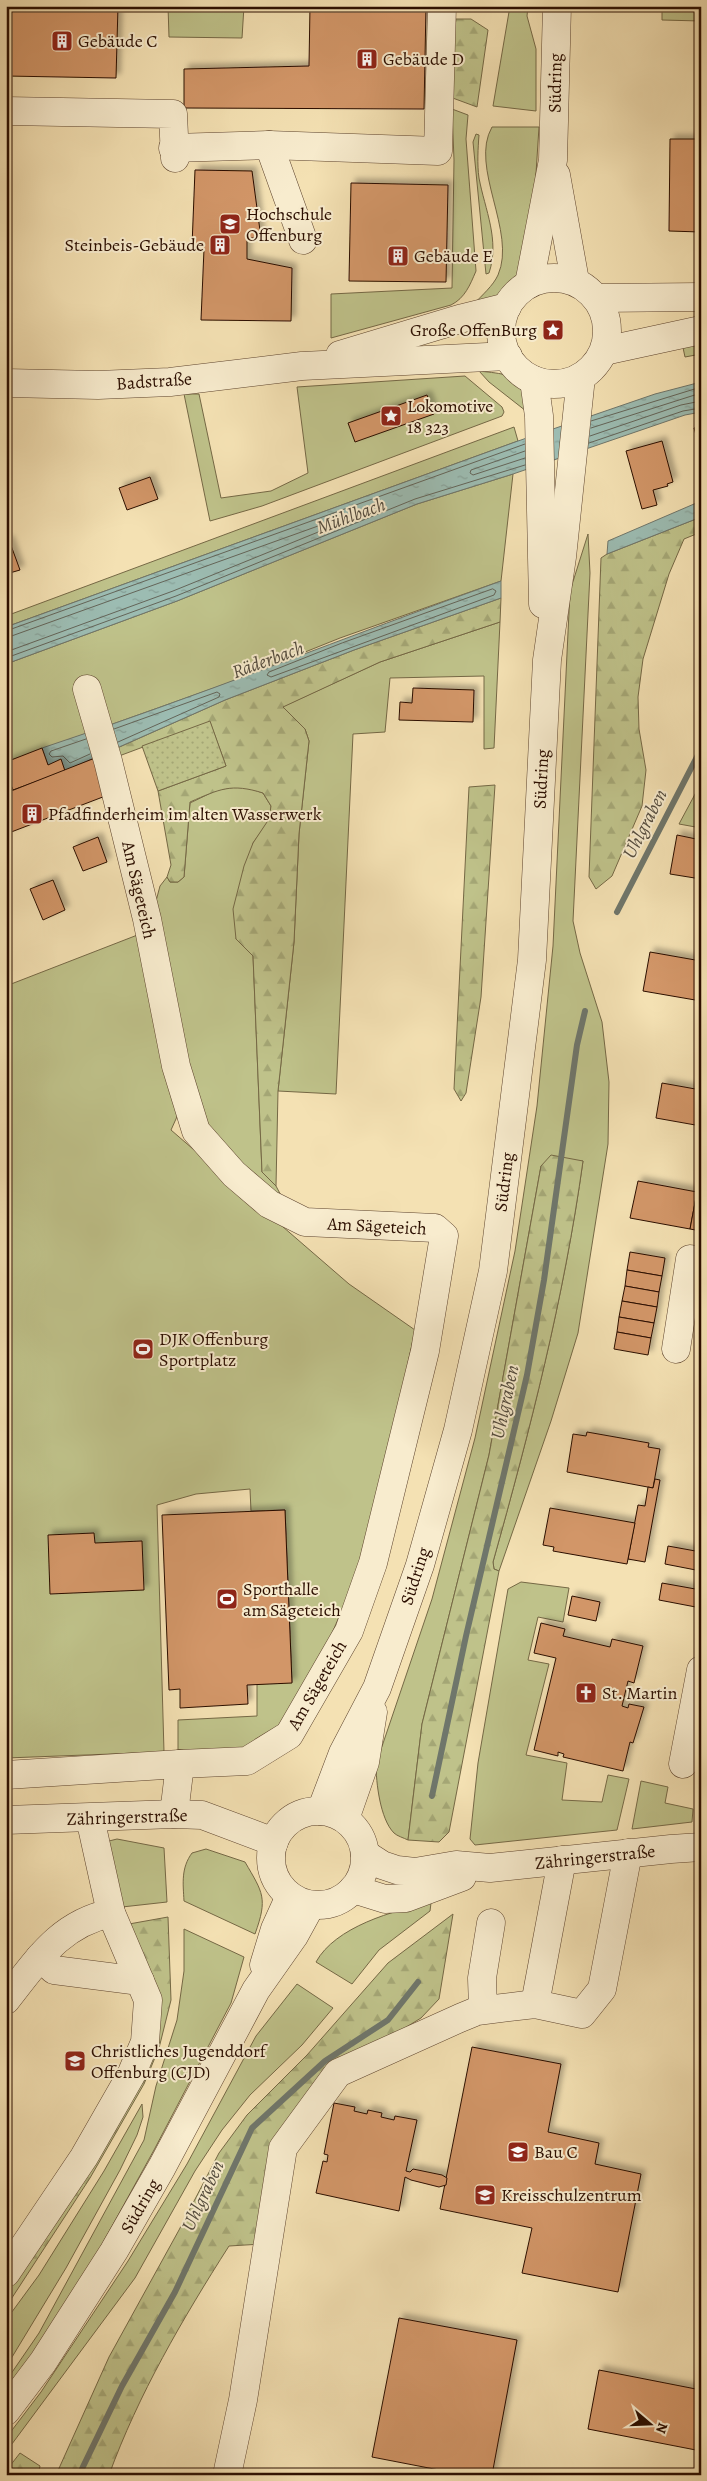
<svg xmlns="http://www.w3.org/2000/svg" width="707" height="2481" font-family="Alegreya,serif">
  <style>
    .green { fill: #bfc28a; stroke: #756845 }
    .forest { fill: url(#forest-firs); stroke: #756845 }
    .garden { fill: url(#garden-dots); stroke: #756845 }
    .water { fill: url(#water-ripples); stroke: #6f766b }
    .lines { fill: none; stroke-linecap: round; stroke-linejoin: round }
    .shore { stroke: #646559; stroke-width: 1 }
    .stream { stroke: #6f766b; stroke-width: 6 }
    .building { fill: #d29668; stroke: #2b0e00; filter: url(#shadow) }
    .minor-casing { stroke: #5d432d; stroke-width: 29 }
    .minor { stroke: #f8ecce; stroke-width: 28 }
    .labels { text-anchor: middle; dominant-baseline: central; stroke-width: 4; stroke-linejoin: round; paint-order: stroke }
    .poi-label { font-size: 18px; fill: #2b0e00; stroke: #f8ecce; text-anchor: start }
    .street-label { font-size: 18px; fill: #2b0e00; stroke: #f8ecce }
    .water-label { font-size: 19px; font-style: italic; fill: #534b3e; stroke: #f8ecce }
  </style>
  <defs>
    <pattern id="forest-firs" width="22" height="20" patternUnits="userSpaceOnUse" patternTransform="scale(1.25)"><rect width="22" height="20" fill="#bfc28a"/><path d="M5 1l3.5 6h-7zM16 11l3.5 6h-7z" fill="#a4a675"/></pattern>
    <pattern id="garden-dots" width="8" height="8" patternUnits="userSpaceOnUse" patternTransform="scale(1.25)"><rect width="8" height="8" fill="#bfc28a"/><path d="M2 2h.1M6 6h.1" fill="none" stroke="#a4a675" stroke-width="1.8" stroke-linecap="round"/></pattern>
    <pattern id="water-ripples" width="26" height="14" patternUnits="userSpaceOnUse" patternTransform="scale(1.25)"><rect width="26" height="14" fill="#9cbcb2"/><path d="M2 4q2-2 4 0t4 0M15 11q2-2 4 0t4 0" fill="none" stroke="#87a097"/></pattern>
    <filter id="shadow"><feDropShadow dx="4.5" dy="-4.5" stdDeviation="2.5" flood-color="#0004"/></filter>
  </defs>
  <rect width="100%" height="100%" fill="#f4e1b3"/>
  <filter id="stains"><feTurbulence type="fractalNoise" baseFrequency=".004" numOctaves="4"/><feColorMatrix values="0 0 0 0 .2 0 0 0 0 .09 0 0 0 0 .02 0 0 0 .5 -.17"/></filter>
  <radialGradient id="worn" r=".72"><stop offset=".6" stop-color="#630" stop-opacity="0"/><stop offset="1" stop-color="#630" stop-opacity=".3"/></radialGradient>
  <g class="green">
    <path d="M168 6H244L242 38 169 37Z"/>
    <path d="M510 6H528L527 16 536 49V111L493 106Z"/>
    <path d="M662 6H701V21L662 20Z"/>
    <path d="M452 109 468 115 466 139 476 271C470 285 465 298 451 305L331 338V294L452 288 454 160Z"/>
    <path d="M492 127H539L532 235 517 279 497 297 474 304C482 295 493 286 498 275 517 232 469 167 492 127Z"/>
    <path d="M476 134 479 135C478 148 477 164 479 178 485 210 500 240 489 273L486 274 473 142Z"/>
    <path d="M701 339V354L685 357 682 343Z"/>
    <path d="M479 371C493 373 521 373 526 391 528 396 526 405 526 411L489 382Z"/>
    <path d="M465 376 502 407 504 412 502 416 262 506 210 521 184 394H199L221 498 271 491 308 473 297 387Z"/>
    <path d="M514 427 518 441 6 627V616Z"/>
    <path d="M513 474 501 581 340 638 228 683 6 762V664L177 601 417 504Z"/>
    <path d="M588 534 590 573 573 921 580 953 602 1022 609 1082 608 1144 578 1333 551 1421 499 1571 494 1569 493 1562C530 1430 564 1298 583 1161L541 1166 489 1455 422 1724 408 1840C404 1838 397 1836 394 1833 380 1819 376 1782 376 1764L432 1599 475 1438 515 1251 537 1106 553 946 570 591Z"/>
    <path d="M500 622 494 748 484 749V676L390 678 385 732 353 734 336 1094 278 1091 294 942 299 834 309 741 305 729 282 707 380 662Z"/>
    <path d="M701 783V828L679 824Z"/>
    <path d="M242 786 263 793 271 806 270 819 253 843 236 939 253 955 262 1172 276 1186 285 1203 269 1196 200 1121 151 920 160 886 167 877 170 882H178L184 877 190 803 217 790Z"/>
    <path d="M140 934 180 1110 171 1130 349 1284 415 1330 384 1477 360 1567 325 1650 281 1724 234 1753 178 1750V1720L257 1716V1684L292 1682 285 1510 251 1511 250 1489 196 1494 157 1505 164 1752 6 1758V986Z"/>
    <path d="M521 1582 569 1588 563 1622 538 1617 528 1660 549 1664 526 1755 567 1763 562 1800 602 1802 608 1775 629 1779 617 1830 475 1845 470 1839 478 1763 508 1589Z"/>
    <path d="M641 1781 668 1787 665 1803 693 1809 692 1822 632 1829Z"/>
    <path d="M117 1839 164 1848 167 1902 122 1907 109 1841Z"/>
    <path d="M206 1849 245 1862C263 1893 268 1898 255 1934L184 1901C183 1883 181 1868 192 1853Z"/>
    <path d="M431 1903 430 1911 379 1950 352 1984 316 1962C335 1927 394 1910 431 1903Z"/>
    <path d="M184 1929 244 1957 231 2003 154 2150 100 2248 6 2395V2381L39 2333 144 2140 156 2086 177 2020 184 1971Z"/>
    <path d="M297 1984 333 2008 302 2045 250 2095 222 2130 195 2171 135 2278 6 2452V2438L41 2392 128 2261 187 2164 256 2036Z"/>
    <path d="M142 2104 143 2117 137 2135 120 2170 66 2268 6 2367V2320L39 2275 104 2171Z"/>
  </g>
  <g class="forest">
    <path d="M456 19H471L488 30 477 107 450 97 447 84Z"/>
    <path d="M701 517V532L684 539 669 574 643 659 638 697 639 729 646 770 642 806 612 876 596 889 589 877 601 558 607 554Z"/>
    <path d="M501 598 500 622 380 662 283 707 305 729 309 741 299 834 294 942 278 1091 276 1186 262 1172 253 956 236 939 233 909 244 866 253 843 269 819 271 806 263 793C231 783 220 789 190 802L184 877 178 882H170L167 877 171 865 158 791 226 766 210 722 119 756 115 749 225 700 354 650Z"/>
    <path d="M495 785 481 997 466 1093 461 1101 454 1089 469 787Z"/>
    <path d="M551 1155 583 1161C564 1298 530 1430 493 1562L494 1569 499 1571 449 1832 439 1842 408 1840 422 1724 489 1455 541 1166Z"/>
    <path d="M453 1914 439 1999 421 2018 335 2071 277 2147 262 2244 229 2246C183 2318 138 2395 109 2475H56L109 2357 179 2230 219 2153 247 2115 307 2055 388 1963Z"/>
    <path d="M168 1917 171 2000 159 2048 144 2084 90 2178 6 2307V2295L81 2180 150 2044 129 1924Z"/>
    <path d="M20 2453 40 2466 38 2475H6V2471Z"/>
  </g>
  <path class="garden" d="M210 721 226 766 158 791 142 746Z"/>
  <g class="water">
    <path d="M701 382V412L685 415 513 474 417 504 177 601 6 664V627L518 441 655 394Z"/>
    <path d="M701 501V517L607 554 608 541Z"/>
    <path d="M501 581V598L354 650 225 700 65 771 61 760 48 765 42 748C197 697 348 636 501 581Z"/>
  </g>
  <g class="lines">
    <g class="shore">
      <path d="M591 421 701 387"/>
      <path d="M591 428 701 393"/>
      <path d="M590 436 681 405 701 401"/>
      <path d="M589 443 683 411 701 408"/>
      <path d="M525 451 471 470 470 473 473 475 525 458"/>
      <path d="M493 589 496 591 494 595 271 677 267 675 269 672 342 643Z"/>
      <path d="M6 631 525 444"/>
      <path d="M6 638 332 521 335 522 333 526 173 591 6 652"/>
      <path d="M6 658 176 596 415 499 525 465"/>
      <path d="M114 729 217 692 220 694 219 697 118 742"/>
      <path d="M86 739 51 751 49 754 52 757 63 756 70 763 90 754"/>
    </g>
    <g class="stream">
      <path d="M617 912 701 749"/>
      <path d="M432 1796 466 1636 527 1375 544 1280 577 1045 585 1011"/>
      <path d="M79 2475 122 2386 175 2292 252 2128 325 2061 388 2020 418 1982"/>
    </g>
  </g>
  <g class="building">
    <path d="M6 6H118L116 78 6 76Z"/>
    <path d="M310 6H426L424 109 184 108V69L309 66Z"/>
    <path d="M670 139H701V232L669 231Z"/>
    <path d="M195 170 252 171 261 238H247V259L292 268 291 321 201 320 204 249 192 246Z"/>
    <path d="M351 183 448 185 446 282 349 281Z"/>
    <path d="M427 395 434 414 355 442 348 423Z"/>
    <path d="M701 427V443L698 442 694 428Z"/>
    <path d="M662 441 673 482 667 484 668 486 653 490 657 505 642 509 626 451Z"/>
    <path d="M150 477 158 499 127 510 119 488Z"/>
    <path d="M6 540H9L20 570 6 574Z"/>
    <path d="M413 688 474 690 473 722 399 720 400 702 412 703Z"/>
    <path d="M42 748 48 765 61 759 65 771 13 790 6 773V762Z"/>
    <path d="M95 758 108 795 6 834V793Z"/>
    <path d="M6 773 13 790 6 793Z"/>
    <path d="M677 835 701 840V879L670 874Z"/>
    <path d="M98 837 107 862 83 871 73 847Z"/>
    <path d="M53 880 65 910 43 920 30 889Z"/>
    <path d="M650 952 701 961V1001L643 991Z"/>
    <path d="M662 1083 701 1090V1126L656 1118Z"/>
    <path d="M638 1181 697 1192 690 1229 630 1218Z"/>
    <path d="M697 1192 701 1193V1231L690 1229Z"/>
    <path d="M630 1252 665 1258 662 1276 627 1270Z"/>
    <path d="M627 1270 662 1276 659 1292 625 1286Z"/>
    <path d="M625 1286 659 1292 657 1307 622 1301Z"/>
    <path d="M622 1301 657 1307 654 1323 619 1317Z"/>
    <path d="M619 1317 654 1323 651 1338 617 1332Z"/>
    <path d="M617 1332 651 1338 648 1355 614 1349Z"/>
    <path d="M587 1432 649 1443 648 1447 660 1449 653 1488 567 1472 573 1434 586 1436Z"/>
    <path d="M655 1479 660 1480 645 1562 628 1559 638 1505 645 1506 648 1487 653 1488Z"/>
    <path d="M550 1508 635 1523 627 1564 553 1551 554 1547 543 1545Z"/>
    <path d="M285 1510 292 1683 247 1685 248 1704 180 1708V1689L169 1690 162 1515Z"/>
    <path d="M94 1533 95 1543 142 1541 144 1590 50 1594 48 1535Z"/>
    <path d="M668 1546 701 1552V1571L665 1564Z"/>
    <path d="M662 1583 701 1590V1608L659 1600Z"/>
    <path d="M572 1596 600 1602 596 1621 568 1615Z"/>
    <path d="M541 1623 565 1629 563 1636 610 1647 612 1639 643 1646 634 1683 628 1681 622 1706 628 1708 629 1704 644 1707 633 1743 630 1742 623 1771 563 1757 564 1754 558 1752V1756L534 1750 556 1658 534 1653Z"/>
    <path d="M472 2047 561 2064 548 2132 599 2143 595 2164 641 2174 618 2292 522 2273 532 2228 440 2209Z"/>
    <path d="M334 2103 355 2107 354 2111 367 2114 368 2110 382 2113 381 2117 394 2120 395 2116 417 2120 406 2171 410 2172 413 2169 442 2175 447 2178 446 2185 439 2187 411 2180 405 2177 399 2211 316 2193 323 2161 327 2162 328 2155 324 2154Z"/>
    <path d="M399 2318 517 2340 492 2475H465L372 2457Z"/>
    <path d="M599 2370 701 2390V2451L588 2429Z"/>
  </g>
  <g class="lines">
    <g class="minor-casing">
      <g id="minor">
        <path d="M6 111 173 114 175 158"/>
        <path d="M269 145 303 240"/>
        <path d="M173 148 269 145 438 151 442 6"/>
        <path d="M556 175 575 281"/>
        <circle cx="554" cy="331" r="53"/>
        <path d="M529 284 553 160 557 6"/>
        <path d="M597 298 701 297"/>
        <path d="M604 351 701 330"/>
        <path d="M340 355 463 318 507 307"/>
        <path d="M534 380 539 416 543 604"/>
        <path d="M6 383 98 385 170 382 302 366 508 356"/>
        <path d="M87 689 108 761 147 919 176 1066 196 1131 234 1174 269 1204 305 1222 435 1228 444 1236 425 1351 373 1563 349 1631 289 1735 247 1761 180 1764 174 1814"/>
        <path d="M676 1349 690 1259 701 1261"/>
        <path d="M683 1764 701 1670"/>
        <path d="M6 1775 180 1764"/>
        <path d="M321 1811 343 1753 377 1688 420 1565 458 1430 493 1271 532 960 547 660 562 557 581 377"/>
        <circle cx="318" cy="1858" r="47"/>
        <path d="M345 1819 365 1762 373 1712"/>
        <path d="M6 1820 174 1814 202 1815 274 1842"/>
        <path d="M365 1854 382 1865 397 1870 415 1872 456 1865 490 1868 671 1849 701 1847"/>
        <path d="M353 1889 385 1899 406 1898 462 1877"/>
        <path d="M40 1957 54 1970 140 1981"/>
        <path d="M264 1965 275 1929 290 1896"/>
        <path d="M6 2000C37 1961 59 1924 111 1913"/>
        <path d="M535 2004 562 1860"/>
        <path d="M483 2009 482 1978 491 1923"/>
        <path d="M6 2273 84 2157 131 2075 145 2042 148 2000 111 1913 90 1818"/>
        <path d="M6 2411 43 2362 114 2251 162 2167 256 1990 294 1936 311 1905"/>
        <path d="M227 2475 243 2400 283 2148 338 2073 460 2018 477 2011 535 2004 582 2014 602 1989 628 1853"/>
      </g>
    </g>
    <use href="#minor" class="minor"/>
  </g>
  <defs>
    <g id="building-square" transform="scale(1.125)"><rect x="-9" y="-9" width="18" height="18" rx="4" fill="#8f2418" stroke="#f8ecce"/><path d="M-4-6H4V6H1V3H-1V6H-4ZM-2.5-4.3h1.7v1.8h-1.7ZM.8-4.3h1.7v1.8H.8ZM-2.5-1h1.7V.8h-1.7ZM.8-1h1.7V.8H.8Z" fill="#fff"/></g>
    <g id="university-square" transform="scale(1.125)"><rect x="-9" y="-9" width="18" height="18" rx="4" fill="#8f2418" stroke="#f8ecce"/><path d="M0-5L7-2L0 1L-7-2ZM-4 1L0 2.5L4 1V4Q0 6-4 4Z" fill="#fff"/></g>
    <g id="sight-square" transform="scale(1.125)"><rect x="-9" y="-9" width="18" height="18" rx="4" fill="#8f2418" stroke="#f8ecce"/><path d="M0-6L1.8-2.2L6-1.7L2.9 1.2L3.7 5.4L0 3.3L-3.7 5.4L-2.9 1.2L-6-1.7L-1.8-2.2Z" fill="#fff"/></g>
    <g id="stadium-square" transform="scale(1.125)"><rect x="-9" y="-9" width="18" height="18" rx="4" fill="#8f2418" stroke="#f8ecce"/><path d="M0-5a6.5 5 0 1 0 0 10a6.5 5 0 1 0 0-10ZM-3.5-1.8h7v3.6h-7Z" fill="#fff"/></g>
    <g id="church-square" transform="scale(1.125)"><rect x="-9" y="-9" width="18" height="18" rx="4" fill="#8f2418" stroke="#f8ecce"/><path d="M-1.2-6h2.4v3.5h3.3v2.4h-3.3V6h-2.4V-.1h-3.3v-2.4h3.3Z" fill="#fff"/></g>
    <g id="school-square" transform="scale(1.125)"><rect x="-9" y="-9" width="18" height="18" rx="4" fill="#8f2418" stroke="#f8ecce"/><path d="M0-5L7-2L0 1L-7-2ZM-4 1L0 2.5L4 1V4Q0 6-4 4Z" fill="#fff"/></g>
  </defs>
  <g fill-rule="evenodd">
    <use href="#building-square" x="62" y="41"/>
    <use href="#building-square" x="367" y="59"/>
    <use href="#university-square" x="230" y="224"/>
    <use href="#building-square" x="220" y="245"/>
    <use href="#building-square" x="398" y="256"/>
    <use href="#sight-square" x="553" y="330"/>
    <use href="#sight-square" x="391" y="416"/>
    <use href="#building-square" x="32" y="814"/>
    <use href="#stadium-square" x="143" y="1349"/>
    <use href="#stadium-square" x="227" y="1599"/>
    <use href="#church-square" x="586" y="1693"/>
    <use href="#university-square" x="75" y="2061"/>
    <use href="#school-square" x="518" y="2152"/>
    <use href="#school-square" x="485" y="2195"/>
  </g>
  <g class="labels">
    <g class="poi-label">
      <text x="78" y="41">Gebäude C</text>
      <text x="383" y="59">Gebäude D</text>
      <text x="246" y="214">Hochschule<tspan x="246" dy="21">Offenburg</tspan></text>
      <text x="204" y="245" text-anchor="end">Steinbeis-Gebäude</text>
      <text x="414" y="256">Gebäude E</text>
      <text x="537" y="330" text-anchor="end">Große OffenBurg</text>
      <text x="407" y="406">Lokomotive<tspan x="407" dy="21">18 323</tspan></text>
      <text x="48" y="814">Pfadfinderheim im alten Wasserwerk</text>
      <text x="159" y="1339">DJK Offenburg<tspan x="159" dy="21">Sportplatz</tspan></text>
      <text x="243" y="1589">Sporthalle<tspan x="243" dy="21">am Sägeteich</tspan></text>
      <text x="602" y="1693">St. Martin</text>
      <text x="91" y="2051">Christliches Jugenddorf<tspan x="91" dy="21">Offenburg (CJD)</tspan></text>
      <text x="534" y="2152">Bau C</text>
      <text x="501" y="2195">Kreisschulzentrum</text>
    </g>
    <g class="street-label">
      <text transform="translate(555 83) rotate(-89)">Südring</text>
      <text transform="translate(154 381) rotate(-4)">Badstraße</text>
      <text transform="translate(541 779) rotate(-87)">Südring</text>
      <text transform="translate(139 890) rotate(77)">Am Sägeteich</text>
      <text transform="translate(504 1182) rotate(-83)">Südring</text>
      <text transform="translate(377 1226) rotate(3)">Am Sägeteich</text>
      <text transform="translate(415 1576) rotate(-72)">Südring</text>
      <text transform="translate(317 1685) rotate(-60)">Am Sägeteich</text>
      <text transform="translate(127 1817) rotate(-2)">Zähringerstraße</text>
      <text transform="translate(595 1857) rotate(-6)">Zähringerstraße</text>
      <text transform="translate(140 2206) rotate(-60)">Südring</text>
    </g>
    <g class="water-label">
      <text transform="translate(351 516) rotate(-20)">Mühlbach</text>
      <text transform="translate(268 660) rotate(-20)">Räderbach</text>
      <text transform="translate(645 824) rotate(-63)">Uhlgraben</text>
      <text transform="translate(505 1402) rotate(-78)">Uhlgraben</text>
      <text transform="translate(203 2196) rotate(-65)">Uhlgraben</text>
    </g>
  </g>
  <rect width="707" height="2481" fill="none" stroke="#f4e1b3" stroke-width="25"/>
  <rect x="8" y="8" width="692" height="2466" fill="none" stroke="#2b0e00" stroke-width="2.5"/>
  <rect x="12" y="12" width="682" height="2456" fill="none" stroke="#2b0e00"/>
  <g transform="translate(650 2424) rotate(109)" stroke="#f8ecce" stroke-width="4" paint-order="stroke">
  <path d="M0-4L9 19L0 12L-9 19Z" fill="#2b0e00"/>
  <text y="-8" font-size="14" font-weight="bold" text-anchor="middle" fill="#2b0e00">N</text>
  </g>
  <rect width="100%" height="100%" filter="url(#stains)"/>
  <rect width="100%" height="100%" fill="url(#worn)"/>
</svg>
